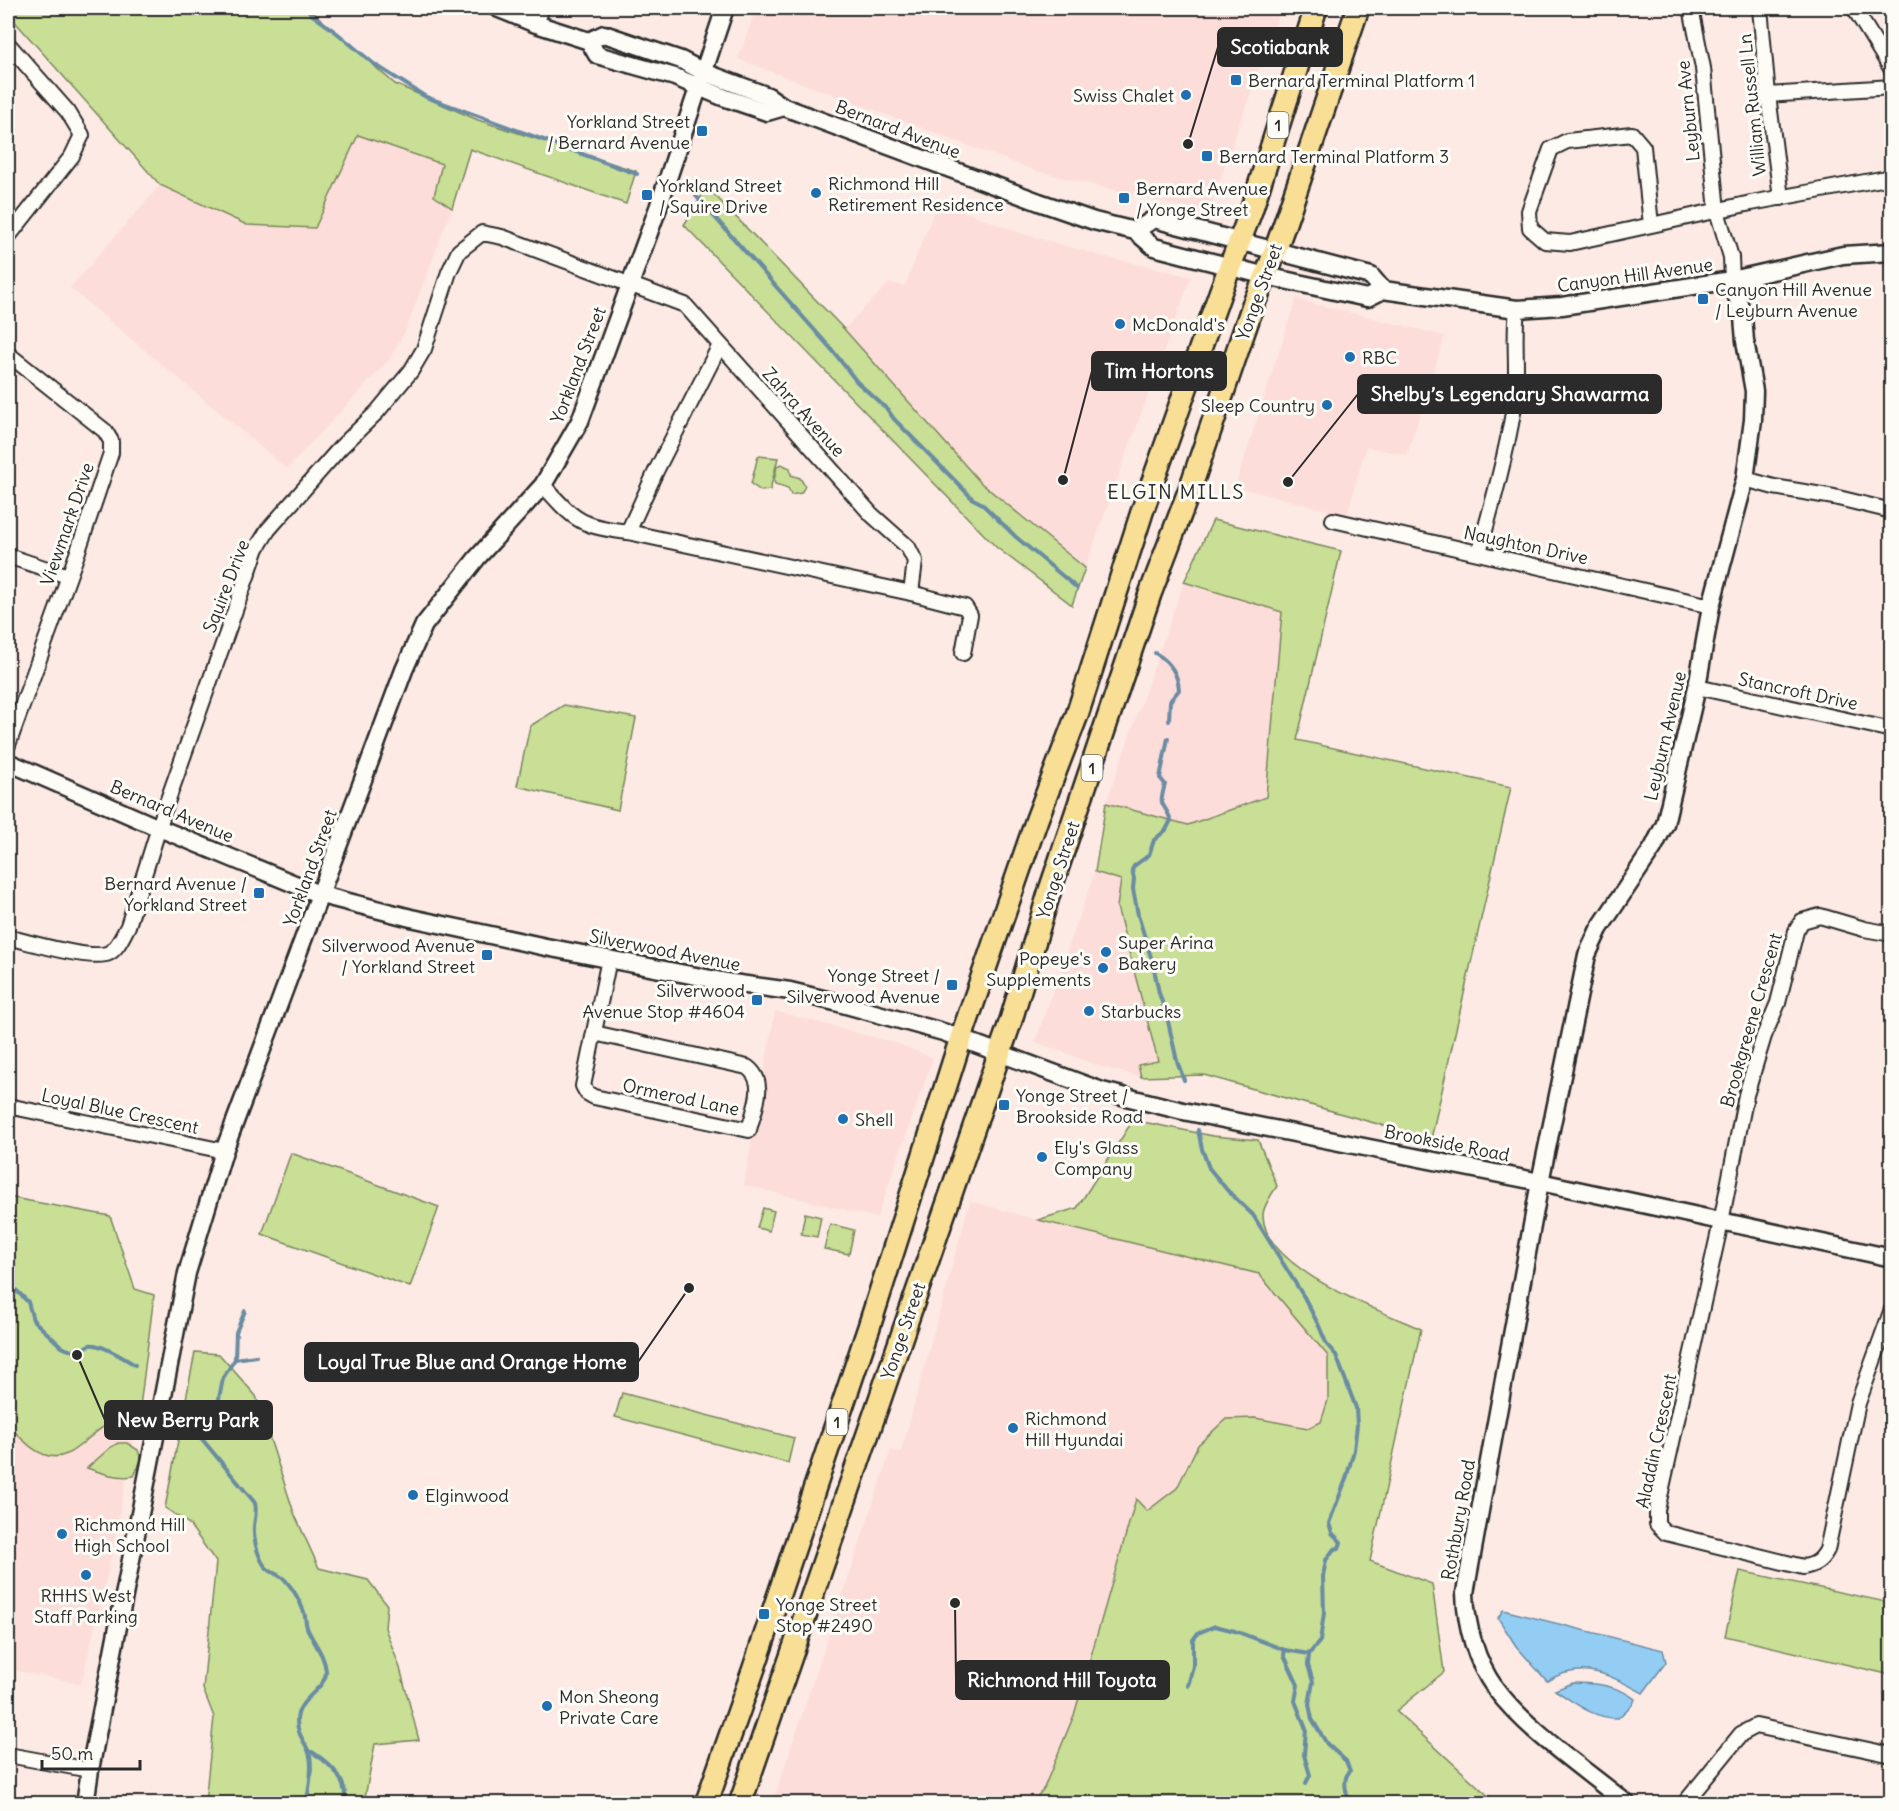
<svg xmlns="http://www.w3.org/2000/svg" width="1899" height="1811" font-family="Delius,sans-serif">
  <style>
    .built { fill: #fdddd9 }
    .green { fill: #c8df95; stroke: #7a8560; stroke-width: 1.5 }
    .water { fill: #94cdf3; stroke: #6a8ca3; stroke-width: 1.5 }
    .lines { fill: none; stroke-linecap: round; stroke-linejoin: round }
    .stream { stroke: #6a8ca3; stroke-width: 4 }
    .minor-casing { stroke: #2b2b2b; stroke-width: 18 }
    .tertiary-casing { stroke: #2b2b2b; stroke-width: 21 }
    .primary-casing { stroke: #2b2b2b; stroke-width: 26 }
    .minor { stroke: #fdfcf7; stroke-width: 14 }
    .tertiary { stroke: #fdfcf7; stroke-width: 16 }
    .primary { stroke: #f9df96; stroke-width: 21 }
    .poi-dot { fill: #1f6fb2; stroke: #fdfcf7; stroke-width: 2 }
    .labels { text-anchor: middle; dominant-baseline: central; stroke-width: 6; stroke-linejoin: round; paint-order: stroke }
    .shield { fill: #fdfcf7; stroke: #6a6a68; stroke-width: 1.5 }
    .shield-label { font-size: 16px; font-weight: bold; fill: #2b2b2b }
    .poi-label { font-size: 18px; fill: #2b2b2b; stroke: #fdfcf7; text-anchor: start }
    .street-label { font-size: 18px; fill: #2b2b2b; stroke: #fdfcf7 }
    .neighbourhood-label { font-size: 20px; letter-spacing: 1.5px; fill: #2b2b2b; stroke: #fdfcf7 }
    .leader { fill: none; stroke: #2b2b2b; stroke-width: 2 }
    .callout-dot { fill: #2b2b2b; stroke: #fdfcf7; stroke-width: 2 }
    .callout { fill: #2b2b2b; stroke: #2b2b2b; stroke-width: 2 }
    .callout-label { font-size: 20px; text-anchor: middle; font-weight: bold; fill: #fff }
  </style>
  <rect width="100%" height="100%" fill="#fdeae5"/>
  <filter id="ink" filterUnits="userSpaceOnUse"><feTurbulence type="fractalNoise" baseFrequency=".0167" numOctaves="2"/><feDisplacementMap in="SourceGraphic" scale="12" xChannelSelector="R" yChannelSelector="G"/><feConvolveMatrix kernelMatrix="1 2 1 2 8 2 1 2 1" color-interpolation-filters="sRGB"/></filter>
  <g filter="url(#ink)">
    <g class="built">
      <path d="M756 8H1281L1208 213 1036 171 738 59Z"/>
      <path d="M358 135 442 164 434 196 452 208 405 332 389 360 287 469 70 288 160 185 247 225Z"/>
      <path d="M938 201 1017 232 1098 255 1191 277 1085 568 981 483 844 329 889 283 905 286Z"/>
      <path d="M1296 299 1445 336 1407 455 1366 447 1347 515 1235 487Z"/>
      <path d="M1184 582 1282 612 1265 797 1188 825 1106 803Z"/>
      <path d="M1095 872 1121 880 1117 907 1159 1061 1139 1065 1141 1077 1102 1067 1035 1042Z"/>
      <path d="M775 1011 896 1043 933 1058 877 1218 744 1185Z"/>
      <path d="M970 1201 1038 1220 1259 1274 1328 1356V1401L1321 1422 1308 1428 1255 1418 1198 1445 1177 1488 1147 1511 1135 1500 1074 1715 1044 1789 1032 1803 772 1804 891 1450 901 1452Z"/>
      <path d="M8 1413 28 1445 49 1457 66 1455 103 1427 111 1423H128L136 1420 139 1415 107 1576 81 1684 8 1669Z"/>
    </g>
    <g class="green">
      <path d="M8 8H308L395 84 478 120 636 171 626 204 470 149 452 208 434 196 442 164 358 135 315 228 247 225 160 185 8 14Z"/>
      <path d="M707 187 844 329 981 483 1085 568 1072 605 996 547 684 225Z"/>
      <path d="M758 456 778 458 770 490 761 491 751 484Z"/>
      <path d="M781 464 790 468 791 475 800 478 805 486 801 493 791 495 788 488 775 484 774 481 777 466Z"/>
      <path d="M1213 520 1341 551 1297 740 1511 787 1431 1139 1204 1075 1141 1077 1138 1065 1158 1061 1117 907 1121 880 1095 872 1106 803 1188 825 1266 797 1282 612 1184 582Z"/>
      <path d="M564 705 636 718 618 810 517 786 530 726Z"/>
      <path d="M1133 1120 1213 1136 1258 1140 1277 1186C1272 1194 1263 1206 1263 1215 1263 1269 1379 1310 1421 1329L1370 1561 1432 1584 1444 1672 1396 1711 1496 1803H1032L1044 1788 1074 1715 1136 1499 1147 1511 1177 1488 1198 1445 1226 1419 1255 1418 1308 1428 1321 1422 1328 1400V1356L1259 1274 1038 1220 1077 1208Z"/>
      <path d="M291 1153 439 1207 410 1287 262 1234Z"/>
      <path d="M8 1197 110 1216 135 1289 154 1295 139 1415C130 1427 116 1420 105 1426 91 1434 80 1448 67 1454 43 1465 21 1439 8 1424Z"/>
      <path d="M763 1208 774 1211 769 1231 757 1228Z"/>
      <path d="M805 1213 821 1217 817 1237 801 1234Z"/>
      <path d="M830 1224 854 1230 849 1254 824 1249Z"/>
      <path d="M195 1352 219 1354 256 1396 294 1513 319 1568 368 1580 387 1605 385 1628 400 1668 419 1740 375 1744 364 1803H205L214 1717 203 1689 216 1562 189 1524 165 1508Z"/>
      <path d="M622 1393 794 1438 788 1463 615 1417Z"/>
      <path d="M118 1443H127L138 1450 141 1460 134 1476C119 1479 101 1473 87 1468L111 1447Z"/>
      <path d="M1740 1571 1891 1603V1675L1725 1636Z"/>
    </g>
    <g class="water">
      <path d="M1503 1610 1663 1650 1666 1662 1643 1693C1610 1675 1583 1660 1547 1681L1516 1646 1498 1618Z"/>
      <path d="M1573 1683C1595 1683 1617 1685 1635 1699L1633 1704 1618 1718C1594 1719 1575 1703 1555 1690Z"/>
    </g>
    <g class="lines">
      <g class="stream">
        <path d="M307 8 311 14 337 33 374 64 426 97 637 174"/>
        <path d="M696 196 833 351 857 382 887 409 894 419 973 499 981 503 1016 537 1077 588"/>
        <path d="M1155 653C1169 661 1178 673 1179 690L1170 701 1169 721"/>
        <path d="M1168 738 1160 778 1165 784C1158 810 1163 799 1171 820L1166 830 1154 840 1149 855 1134 866 1132 870 1134 879 1133 889 1138 915 1153 964 1159 993 1167 1017 1177 1061 1184 1080"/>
        <path d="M1198 1130 1202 1149 1209 1168 1227 1190 1253 1215 1304 1297 1319 1326 1327 1345 1336 1355 1356 1408 1357 1425 1354 1450 1346 1479 1329 1523 1332 1533 1341 1542 1339 1548 1334 1549 1326 1560 1323 1576 1324 1613 1320 1641 1309 1654 1308 1665 1313 1682 1309 1704 1312 1719 1327 1744 1346 1761 1350 1771C1341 1780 1347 1792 1349 1804"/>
        <path d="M8 1282 28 1302 33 1320 62 1347C67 1350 75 1352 81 1350 86 1348 85 1346 90 1345 100 1343 127 1360 135 1365"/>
        <path d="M235 1359 256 1356"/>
        <path d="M187 1421 255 1503C257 1512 255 1517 254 1526 253 1538 257 1554 264 1565 269 1573 280 1574 286 1581 293 1589 300 1601 304 1612 306 1618 305 1624 308 1630 314 1643 325 1656 326 1671 327 1689 298 1697 297 1720 297 1733 303 1739 308 1750 314 1762 309 1790 306 1804"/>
        <path d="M194 1429 207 1422 214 1414 218 1404 223 1378 235 1359 236 1332 245 1311"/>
        <path d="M1285 1650 1284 1655 1298 1685 1295 1701 1306 1729 1304 1755 1310 1775 1306 1783"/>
        <path d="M1188 1686 1193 1666V1640L1198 1633 1215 1626 1235 1631 1285 1650 1309 1654"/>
        <path d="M309 1752H312C331 1764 348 1780 345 1804"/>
      </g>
      <g class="minor-casing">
        <g id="minor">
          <path d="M1691 8 1703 68 1717 211 1731 257 1732 280"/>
          <path d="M1760 8 1768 95 1781 198"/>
          <path d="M1854 8 1892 70"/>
          <path d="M536 24 542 8"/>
          <path d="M8 44 68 112 82 135 72 156 8 237"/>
          <path d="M1768 95 1892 87"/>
          <path d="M1651 225 1643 147 1632 134 1567 141 1551 149 1529 211 1530 228 1545 241 1570 243 1751 203 1892 177"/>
          <path d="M8 354 105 431 111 441V453L77 554 8 745"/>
          <path d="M1745 479 1774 487 1834 497 1892 511"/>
          <path d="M543 485C555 498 569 516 586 523 599 529 614 530 628 532L911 593 965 607 970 615 963 653"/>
          <path d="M1333 520 1711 606"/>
          <path d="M628 532 656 471 720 345"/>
          <path d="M1479 552C1492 505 1506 456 1514 407 1519 375 1513 342 1517 309"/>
          <path d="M8 556 68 576"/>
          <path d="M1697 687 1892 730"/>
          <path d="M1892 934 1864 929 1820 916 1802 921 1796 931 1778 1003 1764 1036 1746 1095 1721 1222 1657 1510V1524L1666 1533 1803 1567C1815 1565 1821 1561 1827 1550L1858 1403 1892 1309"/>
          <path d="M8 937C27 942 93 961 109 953 118 948 123 935 128 926L165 808 257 548 268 530 340 448 377 412 411 371 424 349 449 272 459 251 482 233 502 237 685 305 871 514 908 547 915 561 911 593"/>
          <path d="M594 1033 747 1067C768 1082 754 1109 749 1130L594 1097 587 1093 583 1086 609 959"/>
          <path d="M8 1106 224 1151"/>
          <path d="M8 1755 90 1770"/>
          <path d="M1684 1804 1741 1734 1756 1726 1892 1755"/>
        </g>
      </g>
      <g class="tertiary-casing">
        <g id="tertiary">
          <path d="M497 8 536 24 589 41 597 55 675 77 723 97 767 112 784 107"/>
          <path d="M589 41 604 34 681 60 704 72 768 96 784 107 1039 202 1094 221 1135 231 1154 247 1266 276 1367 298 1383 290 1517 309 1562 306 1732 280 1843 255 1892 252"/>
          <path d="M1135 231 1154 219 1371 276 1383 290"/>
          <path d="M8 762 159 828 321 895 411 918 546 947 732 983 790 991 835 1002 943 1032 1102 1091 1183 1111 1540 1182 1892 1258"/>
          <path d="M85 1804 90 1770 187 1273 224 1151 404 670 424 625 477 558 543 485 580 421 658 208 725 8"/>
          <path d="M1627 1804C1586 1770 1527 1731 1495 1688 1476 1662 1466 1625 1465 1593L1540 1182 1587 955 1599 929 1653 848 1665 824 1697 687 1711 606 1745 479 1753 420 1754 391 1745 341 1743 317 1732 280"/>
        </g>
      </g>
      <g class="primary-casing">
        <g id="primary">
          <path d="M706 1804 754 1668 869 1327 961 1038 1037 819 1077 715 1142 512 1220 293 1251 211 1316 8"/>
          <path d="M740 1804 1011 1020 1050 890 1150 594 1191 486 1253 305 1266 276 1285 223 1358 8"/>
        </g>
      </g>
      <use href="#minor" class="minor"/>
      <use href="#tertiary" class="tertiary"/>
      <use href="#primary" class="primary"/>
    </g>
  </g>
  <g class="poi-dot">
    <rect x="1230" y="74" width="12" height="12" rx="3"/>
    <circle cx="1186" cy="95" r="6"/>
    <rect x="696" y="125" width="12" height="12" rx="3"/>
    <rect x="1201" y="150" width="12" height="12" rx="3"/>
    <circle cx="816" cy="193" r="6"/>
    <rect x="641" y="189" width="12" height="12" rx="3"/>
    <rect x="1118" y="192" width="12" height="12" rx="3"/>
    <rect x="1697" y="293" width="12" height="12" rx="3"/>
    <circle cx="1120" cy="324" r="6"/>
    <circle cx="1350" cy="357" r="6"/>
    <circle cx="1327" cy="405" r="6"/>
    <rect x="253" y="887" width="12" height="12" rx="3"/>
    <circle cx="1106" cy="952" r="6"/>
    <rect x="481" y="949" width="12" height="12" rx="3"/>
    <circle cx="1103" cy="968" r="6"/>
    <rect x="946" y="979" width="12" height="12" rx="3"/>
    <rect x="751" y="994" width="12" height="12" rx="3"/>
    <circle cx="1089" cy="1011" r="6"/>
    <rect x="998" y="1099" width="12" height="12" rx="3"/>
    <circle cx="843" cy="1119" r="6"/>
    <circle cx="1042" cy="1157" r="6"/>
    <circle cx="1013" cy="1428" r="6"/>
    <circle cx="413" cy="1495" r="6"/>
    <circle cx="62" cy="1534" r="6"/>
    <circle cx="86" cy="1575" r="6"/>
    <rect x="758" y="1608" width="12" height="12" rx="3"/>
    <circle cx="547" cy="1706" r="6"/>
  </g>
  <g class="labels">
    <g class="shield">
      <rect x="1267.5" y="112" width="21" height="26" rx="4.5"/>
      <rect x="1081.5" y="755" width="21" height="26" rx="4.5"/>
      <rect x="826.5" y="1409" width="21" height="26" rx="4.5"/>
    </g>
    <g class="shield-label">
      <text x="1278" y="125">1</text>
      <text x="1092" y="768">1</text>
      <text x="837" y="1422">1</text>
    </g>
    <g class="poi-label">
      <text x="1248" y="80">Bernard Terminal Platform 1</text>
      <text x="1174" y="95" text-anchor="end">Swiss Chalet</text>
      <text x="690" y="121" text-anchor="end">Yorkland Street<tspan x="690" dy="21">/ Bernard Avenue</tspan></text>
      <text x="1219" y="156">Bernard Terminal Platform 3</text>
      <text x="828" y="183">Richmond Hill<tspan x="828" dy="21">Retirement Residence</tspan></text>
      <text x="659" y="185">Yorkland Street<tspan x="659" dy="21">/ Squire Drive</tspan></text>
      <text x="1136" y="188">Bernard Avenue<tspan x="1136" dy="21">/ Yonge Street</tspan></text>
      <text x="1715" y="289">Canyon Hill Avenue<tspan x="1715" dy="21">/ Leyburn Avenue</tspan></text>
      <text x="1132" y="324">McDonald's</text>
      <text x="1362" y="357">RBC</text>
      <text x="1315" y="405" text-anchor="end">Sleep Country</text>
      <text x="247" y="883" text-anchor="end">Bernard Avenue /<tspan x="247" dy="21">Yorkland Street</tspan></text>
      <text x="1118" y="942">Super Arina<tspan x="1118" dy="21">Bakery</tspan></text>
      <text x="475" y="945" text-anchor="end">Silverwood Avenue<tspan x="475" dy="21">/ Yorkland Street</tspan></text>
      <text x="1091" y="958" text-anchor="end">Popeye's<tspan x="1091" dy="21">Supplements</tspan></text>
      <text x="940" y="975" text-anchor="end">Yonge Street /<tspan x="940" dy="21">Silverwood Avenue</tspan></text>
      <text x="745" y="990" text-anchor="end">Silverwood<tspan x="745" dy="21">Avenue Stop #4604</tspan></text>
      <text x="1101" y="1011">Starbucks</text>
      <text x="1016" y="1095">Yonge Street /<tspan x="1016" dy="21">Brookside Road</tspan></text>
      <text x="855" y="1119">Shell</text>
      <text x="1054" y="1147">Ely's Glass<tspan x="1054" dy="21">Company</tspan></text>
      <text x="1025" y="1418">Richmond<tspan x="1025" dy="21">Hill Hyundai</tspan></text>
      <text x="425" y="1495">Elginwood</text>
      <text x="74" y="1524">Richmond Hill<tspan x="74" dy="21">High School</tspan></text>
      <text x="86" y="1595" text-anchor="middle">RHHS West<tspan x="86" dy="21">Staff Parking</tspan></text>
      <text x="776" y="1604">Yonge Street<tspan x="776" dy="21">Stop #2490</tspan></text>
      <text x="559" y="1696">Mon Sheong<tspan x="559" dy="21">Private Care</tspan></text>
    </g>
    <g class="street-label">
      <text transform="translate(1752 105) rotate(-96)">William Russell Ln</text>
      <text transform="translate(1688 111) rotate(-96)">Leyburn Ave</text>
      <text transform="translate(898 129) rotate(21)">Bernard Avenue</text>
      <text transform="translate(1635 275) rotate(-8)">Canyon Hill Avenue</text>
      <text transform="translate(1259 292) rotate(-70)">Yonge Street</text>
      <text transform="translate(578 365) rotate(-69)">Yorkland Street</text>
      <text transform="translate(804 412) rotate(48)">Zahra Avenue</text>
      <text transform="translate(67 524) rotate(-71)">Viewmark Drive</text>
      <text transform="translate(1526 545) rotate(12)">Naughton Drive</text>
      <text transform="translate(226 586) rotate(-69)">Squire Drive</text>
      <text transform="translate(1798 691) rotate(12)">Stancroft Drive</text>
      <text transform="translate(1665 736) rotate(-77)">Leyburn Avenue</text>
      <text transform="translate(172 811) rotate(23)">Bernard Avenue</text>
      <text transform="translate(310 868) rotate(-70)">Yorkland Street</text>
      <text transform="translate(1058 870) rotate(-72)">Yonge Street</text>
      <text transform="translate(665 950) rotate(11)">Silverwood Avenue</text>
      <text transform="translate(1751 1020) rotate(-74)">Brookgreene Crescent</text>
      <text transform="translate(681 1097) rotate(12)">Ormerod Lane</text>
      <text transform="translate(120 1111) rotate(12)">Loyal Blue Crescent</text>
      <text transform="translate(1447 1143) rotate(11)">Brookside Road</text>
      <text transform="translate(903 1331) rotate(-71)">Yonge Street</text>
      <text transform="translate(1656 1441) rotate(-78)">Aladdin Crescent</text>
      <text transform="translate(1458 1520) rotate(-80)">Rothbury Road</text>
    </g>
    <g class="neighbourhood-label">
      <text x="1176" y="491">ELGIN MILLS</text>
    </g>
  </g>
  <path class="leader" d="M1188 144L1218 47M1063 480L1092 371M1288 482L1358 394M689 1288L638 1362M77 1355L105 1420M955 1603L956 1680"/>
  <g class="callout-dot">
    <circle cx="1188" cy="144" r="6"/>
    <circle cx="1063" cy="480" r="6"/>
    <circle cx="1288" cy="482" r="6"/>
    <circle cx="689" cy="1288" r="6"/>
    <circle cx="77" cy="1355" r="6"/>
    <circle cx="955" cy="1603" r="6"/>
  </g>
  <g class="callout">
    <rect x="1218" y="28" width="124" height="38" rx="6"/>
    <rect x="1092" y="352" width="134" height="38" rx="6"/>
    <rect x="1358" y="375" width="303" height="38" rx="6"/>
    <rect x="305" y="1343" width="333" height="38" rx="6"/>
    <rect x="105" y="1401" width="167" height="38" rx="6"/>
    <rect x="956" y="1661" width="213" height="38" rx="6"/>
  </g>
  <g class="callout-label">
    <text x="1280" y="54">Scotiabank</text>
    <text x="1159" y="378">Tim Hortons</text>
    <text x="1510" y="401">Shelby’s Legendary Shawarma</text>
    <text x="472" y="1369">Loyal True Blue and Orange Home</text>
    <text x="188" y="1427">New Berry Park</text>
    <text x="1062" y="1687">Richmond Hill Toyota</text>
  </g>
  <rect width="1899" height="1811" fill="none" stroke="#fdfcf7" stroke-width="30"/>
  <rect x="15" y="15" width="1869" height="1781" fill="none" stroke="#2b2b2b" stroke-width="2" filter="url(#ink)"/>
  <path d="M42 1760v9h98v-9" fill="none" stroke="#2b2b2b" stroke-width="3"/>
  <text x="51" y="1760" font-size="18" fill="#2b2b2b" stroke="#fdfcf7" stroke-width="4.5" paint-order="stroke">50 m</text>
</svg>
